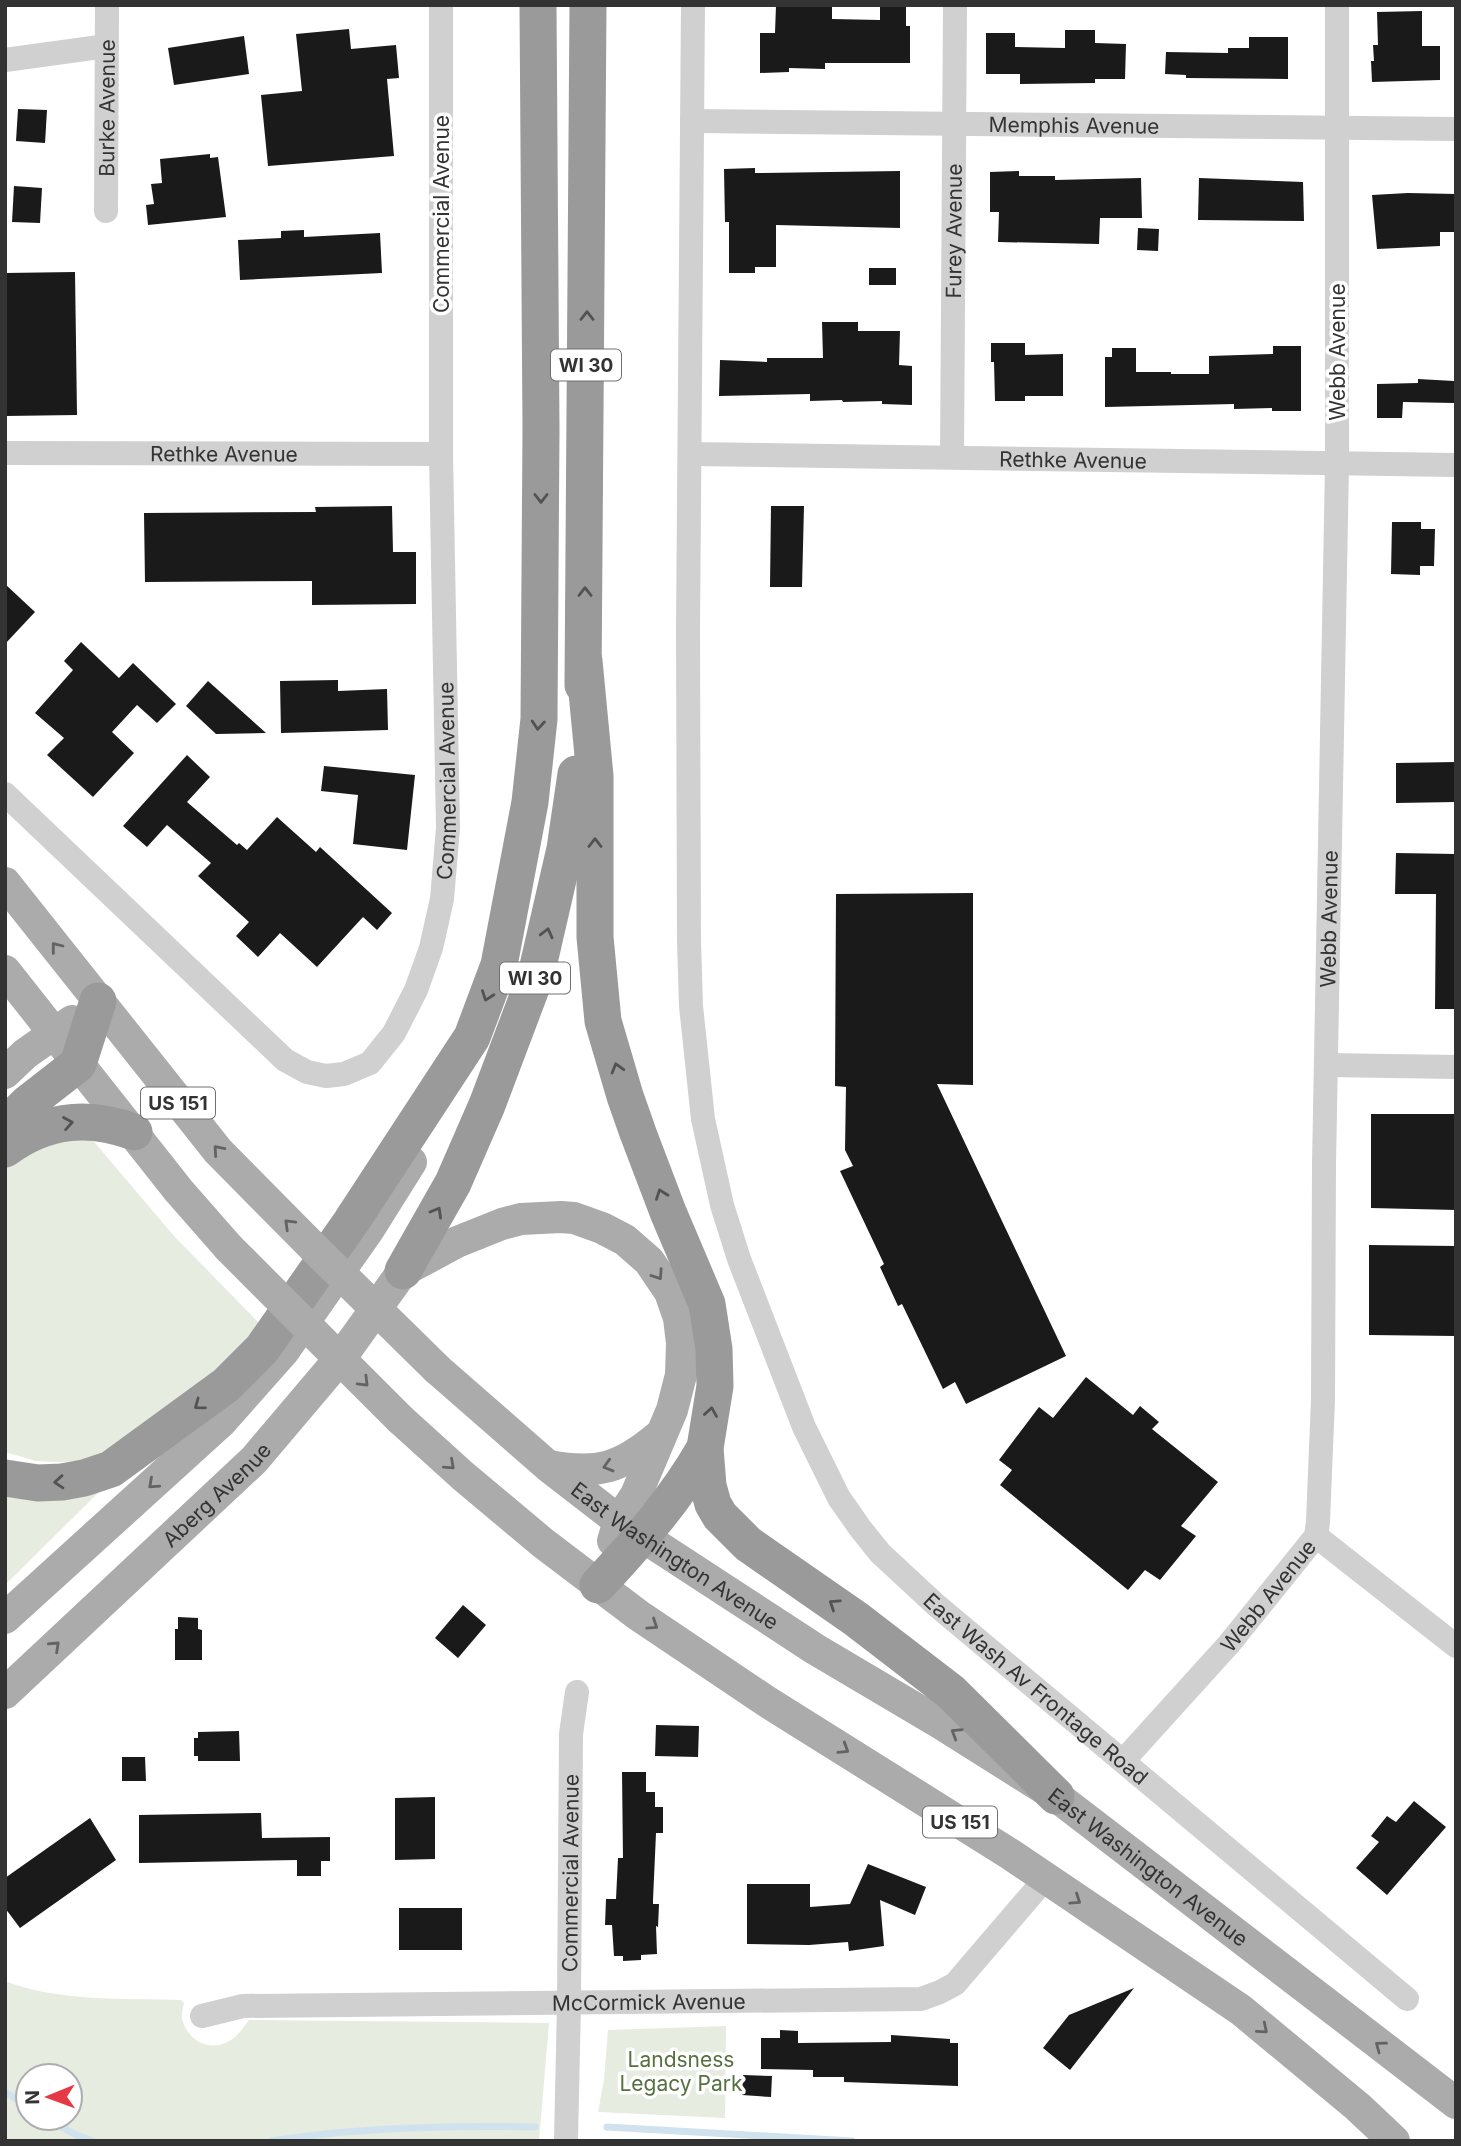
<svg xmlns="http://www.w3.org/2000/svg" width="1461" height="2146" font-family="Inter,sans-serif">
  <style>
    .green { fill: #e6ecdf; fill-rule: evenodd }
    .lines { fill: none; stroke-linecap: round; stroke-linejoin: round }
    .stream { stroke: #cfe2ee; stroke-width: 7 }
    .building { fill: #1a1a1a }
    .minor { stroke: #d0d0d0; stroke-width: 24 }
    .major { stroke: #ababab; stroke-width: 32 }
    .highway { stroke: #9a9a9a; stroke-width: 37 }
    .major-bridge { stroke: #ababab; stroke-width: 32 }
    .oneway { stroke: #525252 }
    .oneway2 { stroke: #636363 }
    .labels { text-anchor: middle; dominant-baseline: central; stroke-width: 7; stroke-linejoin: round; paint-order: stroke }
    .shield { fill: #fff; stroke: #707070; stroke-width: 2 }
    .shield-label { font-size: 19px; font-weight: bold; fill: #333 }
    .street-label { font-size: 21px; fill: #333; stroke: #fff }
    .park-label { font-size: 21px; fill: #56703f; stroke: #fff }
  </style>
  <rect width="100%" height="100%" fill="#fff"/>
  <g class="green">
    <path d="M90 1137 174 1236 261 1325 231 1363 120 1449 79 1461 58 1462 36 1461 5 1452V1168L23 1155 49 1141Z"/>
    <path d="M102 1489 5 1585V1493Z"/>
    <path d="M5 1981C59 2002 123 1998 181 2000L184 2003C183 2008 181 2014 182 2019 187 2039 207 2051 225 2043 236 2039 242 2029 249 2020L549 2023 539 2141H5ZM70 2076V2118H28V2076Z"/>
    <path d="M726 2026 725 2118 598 2112 604 2080 608 2030Z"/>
  </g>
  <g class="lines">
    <g class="stream">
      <path d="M5 2092 28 2106"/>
      <path d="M46 2118 76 2135 93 2141"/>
      <path d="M607 2127 852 2141"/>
      <path d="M271 2141C359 2127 447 2125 535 2127"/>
    </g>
  </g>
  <g class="building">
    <path d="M776 5H832V19L880 20V5H906V26H910V63H825V69L789 68V72L760 73V33H775Z"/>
    <path d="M1422 11V46H1440V80L1372 82 1371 61H1374L1373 45H1378L1377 12Z"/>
    <path d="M349 29 351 49 396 45 399 78 387 79 394 156 268 166 261 95 302 91 296 34Z"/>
    <path d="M1065 30H1095V43L1126 44 1125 79H1095V83L1020 84V74H986V33H1015V47L1065 48Z"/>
    <path d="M244 36 249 74 174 85 168 48Z"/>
    <path d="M1249 37H1288V79L1186 78V75L1165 74 1166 52 1228 53V48H1249Z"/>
    <path d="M18 109 47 110 45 143 16 141Z"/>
    <path d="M210 154V158L218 157 226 217 148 225 146 205 154 204 151 184 162 183 160 159Z"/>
    <path d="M755 168V173L900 171V228L776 225V267H755V273H729V222H725L724 169Z"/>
    <path d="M1019 171V176H1055V180L1141 178 1142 218H1100L1099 244 998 242 999 212H990V172Z"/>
    <path d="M1199 178 1303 182 1304 221 1198 220Z"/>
    <path d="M14 186 42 188 40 223 12 222Z"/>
    <path d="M1408 193 1456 194V232H1440V246L1377 249 1372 195Z"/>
    <path d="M1138 228 1159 229 1158 251 1137 250Z"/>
    <path d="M304 230V237L380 233 382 273 240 280 238 240 281 238V231Z"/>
    <rect x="869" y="268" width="27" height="17"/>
    <path d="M75 272 77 415 5 416V273Z"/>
    <path d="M822 322H858V331H900L899 365 912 366V405L882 404V401L843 402 842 400 810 401V394L719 396 720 360 767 362V358H823Z"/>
    <path d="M991 343H1025V355L1063 354V396H1025V401H995L994 362H991Z"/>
    <path d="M1273 346H1301V411H1272V408L1234 409V404L1105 407V357H1112V348H1136V372H1171V374H1209V356L1273 354Z"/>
    <path d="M1418 379 1454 381V403L1403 402 1402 418H1377V384L1418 383Z"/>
    <path d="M392 506 393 552H416V604L312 605V581L145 582 144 513 316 512 315 507Z"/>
    <path d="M771 506H804L802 587H770Z"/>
    <path d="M1392 522H1421V529H1435L1434 566H1420V575L1391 574Z"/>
    <path d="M5 584 35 612 5 644Z"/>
    <path d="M81 642 119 678 133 663 176 704 157 723 137 705 112 732 134 753 93 797 47 755 64 738 35 713 73 670 64 661Z"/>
    <path d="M338 680V691L387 689 388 730 281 733 280 681Z"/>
    <path d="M208 681 266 733 216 734 186 706Z"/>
    <path d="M187 755 210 777 187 802 237 845 239 843 247 850 277 817 316 852 320 847 392 913 377 930 363 917 317 967 280 933 258 957 236 936 249 922 198 876 211 863 167 825 147 847 123 826Z"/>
    <path d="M1456 762V802L1396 803V763Z"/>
    <path d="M324 766 415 775 407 850 353 844 358 795 321 791Z"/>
    <path d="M1396 853 1456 854V1009H1435L1436 894H1395Z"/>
    <path d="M973 893V1085L937 1084 1066 1356 966 1404 955 1382 943 1389 902 1304 898 1306 880 1267 884 1264 840 1171 853 1166 845 1150 846 1087 835 1086 836 894Z"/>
    <path d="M1371 1114H1456V1210L1371 1208Z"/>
    <path d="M1369 1245 1456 1246V1336L1369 1335Z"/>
    <path d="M1086 1377 1133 1415 1140 1406 1159 1422 1152 1429 1218 1482 1181 1526 1196 1536 1160 1580 1145 1570 1128 1590 1000 1485 1012 1470 999 1460 1039 1407 1053 1418Z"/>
    <path d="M463 1605 486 1625 458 1658 435 1638Z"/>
    <path d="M178 1617 198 1618V1629L202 1630V1660H175V1629H178Z"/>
    <path d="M656 1725 699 1726 698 1757 655 1756Z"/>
    <path d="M239 1731 240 1761H198V1756H194V1738H198V1732Z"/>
    <path d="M122 1757H145L146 1781H122Z"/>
    <path d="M622 1772H646V1792H655V1807H663V1833H656L653 1900V1904H659L658 1927 656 1926 657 1954 641 1955V1960L623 1961V1956H614L612 1925H605L606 1899H616L618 1858H623Z"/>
    <path d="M435 1797V1859L395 1860V1798Z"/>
    <path d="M1414 1801 1446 1827 1387 1895 1356 1868 1379 1842 1371 1836 1387 1816 1396 1822Z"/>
    <path d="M261 1813 262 1838 330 1837V1861H321V1876H297V1860L139 1863V1815Z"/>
    <path d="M90 1818 116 1860 20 1928 5 1908V1878Z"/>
    <path d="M868 1864 926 1887 915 1915 880 1900 884 1946 849 1951 848 1942 809 1945 747 1944V1884H810V1907L850 1904Z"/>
    <rect x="399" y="1908" width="63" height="42"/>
    <path d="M1134 1988 1070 2070 1043 2048 1069 2015Z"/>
    <path d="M780 2030 798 2031V2043L891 2042V2035L950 2039V2043H958V2086L844 2082V2077H813V2070L761 2069V2038H780Z"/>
    <path d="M743 2075 772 2076 771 2097 742 2095Z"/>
  </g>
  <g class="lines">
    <g class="minor">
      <path id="s1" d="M693 5 688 629 689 941 691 1006 703 1119 722 1205 739 1259 804 1427 839 1498 860 1528 880 1553 936 1605 1407 1999"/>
      <path d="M5 60 107 46"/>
      <path id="s2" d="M692 121 1456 129"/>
      <path id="s3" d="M106 211 107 5"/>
      <path id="s4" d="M5 453 441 454"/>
      <path id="s5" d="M690 454 1456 465"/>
      <path id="s6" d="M952 457 955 5"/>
      <path id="s7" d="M5 794 285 1060 307 1072 326 1076 344 1074 370 1063 394 1033 416 990 431 948 442 899 448 828 441 454V5"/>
      <path d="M1326 1065 1456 1067"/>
      <path d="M1316 1536 1456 1646"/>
      <path id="s8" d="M1123 1761 1229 1644 1316 1536 1318 1522 1323 1399 1324 1165 1337 464V5"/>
      <path id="s9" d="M202 2016 243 2006 921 1999 940 1992 955 1984 1045 1879"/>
      <path id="s10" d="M566 2141 569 2003 571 1734 577 1692"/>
    </g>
    <g class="major">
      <path d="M5 883 218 1151 313 1247"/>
      <path d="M5 971 179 1191 229 1248"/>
      <path d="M5 1073 25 1054 72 1021"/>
      <path id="s11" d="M437 1369 548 1466 619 1521 815 1649 940 1723 1056 1796 1456 2103"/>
      <path d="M400 1419 463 1476 543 1543 638 1615 766 1701 1010 1854 1241 2010 1358 2107 1394 2141"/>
      <path d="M549 1466C598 1475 621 1468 659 1436"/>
      <path d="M5 1618 221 1422 283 1352 369 1229 411 1162"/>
      <path id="s12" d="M5 1693 254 1460 342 1356 403 1271 457 1242 502 1224 521 1219 561 1217 574 1218 602 1228 625 1240 649 1261 670 1292 679 1318 682 1343 681 1375 672 1410 636 1495 619 1521 613 1541"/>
    </g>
    <g class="highway">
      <path d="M584 661 595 776V937L603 1021 625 1096 638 1133 668 1212 707 1304 714 1349 715 1386 705 1448 708 1486 713 1504 720 1516 748 1544 856 1619 951 1692 1056 1796"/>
      <path d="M583 685 588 5"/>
      <path d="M5 1125 28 1103 78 1064 98 1001"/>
      <path d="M5 1149C46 1119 88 1115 134 1132"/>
      <path d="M403 1271 453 1183 487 1105 536 975 565 849 576 774"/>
      <path d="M5 1478 38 1483 62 1482 84 1478 111 1469 226 1385 262 1349 351 1222 472 1037 499 965 530 802 539 719 541 429 538 5"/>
      <path d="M598 1585C638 1542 676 1499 705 1448"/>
    </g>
    <g class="major-bridge">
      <path d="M313 1247 437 1369"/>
      <path d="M229 1248 400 1419"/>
    </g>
  </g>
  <defs><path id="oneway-chevron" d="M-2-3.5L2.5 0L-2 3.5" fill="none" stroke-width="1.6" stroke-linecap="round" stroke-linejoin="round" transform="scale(1.75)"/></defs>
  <g class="oneway">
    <use href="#oneway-chevron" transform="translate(587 316) rotate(-90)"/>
    <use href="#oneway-chevron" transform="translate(541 498) rotate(90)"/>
    <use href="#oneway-chevron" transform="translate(585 592) rotate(-90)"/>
    <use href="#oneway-chevron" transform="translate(538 725) rotate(95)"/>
    <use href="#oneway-chevron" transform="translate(595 843) rotate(-90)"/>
    <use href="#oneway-chevron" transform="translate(547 933) rotate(-76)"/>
    <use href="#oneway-chevron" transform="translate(487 996) rotate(110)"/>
    <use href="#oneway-chevron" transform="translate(617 1068) rotate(-106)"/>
    <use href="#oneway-chevron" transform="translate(68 1123) rotate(-10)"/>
    <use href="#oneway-chevron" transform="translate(661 1194) rotate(-110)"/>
    <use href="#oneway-chevron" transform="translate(437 1212) rotate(-60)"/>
    <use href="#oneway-chevron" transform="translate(199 1405) rotate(143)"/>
    <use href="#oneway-chevron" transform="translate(711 1412) rotate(-81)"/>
    <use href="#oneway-chevron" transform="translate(59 1482) rotate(176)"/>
    <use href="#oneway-chevron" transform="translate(834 1604) rotate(-146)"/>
  </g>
  <g class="oneway2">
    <use href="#oneway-chevron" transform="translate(56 947) rotate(-128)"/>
    <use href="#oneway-chevron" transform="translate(218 1150) rotate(-131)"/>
    <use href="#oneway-chevron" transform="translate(289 1224) rotate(-136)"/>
    <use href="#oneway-chevron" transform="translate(658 1275) rotate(56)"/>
    <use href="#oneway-chevron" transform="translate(364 1382) rotate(45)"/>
    <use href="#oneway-chevron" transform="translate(450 1465) rotate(42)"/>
    <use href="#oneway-chevron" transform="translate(608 1466) rotate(164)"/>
    <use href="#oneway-chevron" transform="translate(153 1484) rotate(138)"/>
    <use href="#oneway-chevron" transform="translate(653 1625) rotate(34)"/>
    <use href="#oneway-chevron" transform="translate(55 1646) rotate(-43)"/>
    <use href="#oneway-chevron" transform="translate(956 1733) rotate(-148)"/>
    <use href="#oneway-chevron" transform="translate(844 1749) rotate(32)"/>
    <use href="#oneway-chevron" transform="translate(1076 1900) rotate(34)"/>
    <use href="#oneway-chevron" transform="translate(1263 2029) rotate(40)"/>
    <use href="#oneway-chevron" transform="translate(1380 2046) rotate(-143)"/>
  </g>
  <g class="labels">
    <g class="shield">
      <rect x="551" y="349.5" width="70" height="31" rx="5"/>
      <rect x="500" y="962.5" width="70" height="31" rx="5"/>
      <rect x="141" y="1087.5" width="74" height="31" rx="5"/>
      <rect x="923" y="1806.5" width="74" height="31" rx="5"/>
    </g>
    <g class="shield-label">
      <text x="586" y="365">WI 30</text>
      <text x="535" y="978">WI 30</text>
      <text x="178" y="1103">US 151</text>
      <text x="960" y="1822">US 151</text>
    </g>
    <g class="street-label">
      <text stroke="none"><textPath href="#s3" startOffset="103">Burke Avenue</textPath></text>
      <text stroke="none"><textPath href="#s2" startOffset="382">Memphis Avenue</textPath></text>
      <text transform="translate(441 214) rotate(-90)">Commercial Avenue</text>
      <text stroke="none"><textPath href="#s6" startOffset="226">Furey Avenue</textPath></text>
      <text transform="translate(1337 352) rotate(-90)">Webb Avenue</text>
      <text stroke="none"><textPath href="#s4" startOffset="219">Rethke Avenue</textPath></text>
      <text stroke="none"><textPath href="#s5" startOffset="383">Rethke Avenue</textPath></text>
      <text stroke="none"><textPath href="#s7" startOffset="777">Commercial Avenue</textPath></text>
      <text stroke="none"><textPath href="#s8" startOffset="914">Webb Avenue</textPath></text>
      <text stroke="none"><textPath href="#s12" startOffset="290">Aberg Avenue</textPath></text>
      <text stroke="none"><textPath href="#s11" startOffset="303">East Washington Avenue</textPath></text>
      <text stroke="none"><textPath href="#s8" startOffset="220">Webb Avenue</textPath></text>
      <text stroke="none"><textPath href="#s1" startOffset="1794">East Wash Av Frontage Road</textPath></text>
      <text stroke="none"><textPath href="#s11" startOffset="870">East Washington Avenue</textPath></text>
      <text stroke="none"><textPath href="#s10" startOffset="268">Commercial Avenue</textPath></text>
      <text stroke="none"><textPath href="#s9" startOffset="448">McCormick Avenue</textPath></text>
    </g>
    <g class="park-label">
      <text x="681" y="2059">Landsness<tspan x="681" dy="24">Legacy Park</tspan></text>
    </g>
  </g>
  <rect width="1461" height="2146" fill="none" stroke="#333333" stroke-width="14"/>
  <g transform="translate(49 2097) rotate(269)"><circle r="33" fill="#ffffff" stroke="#adadad" stroke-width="2"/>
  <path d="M0-5L12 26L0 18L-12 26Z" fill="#e63946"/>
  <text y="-10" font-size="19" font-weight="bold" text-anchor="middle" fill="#333333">N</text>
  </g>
</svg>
